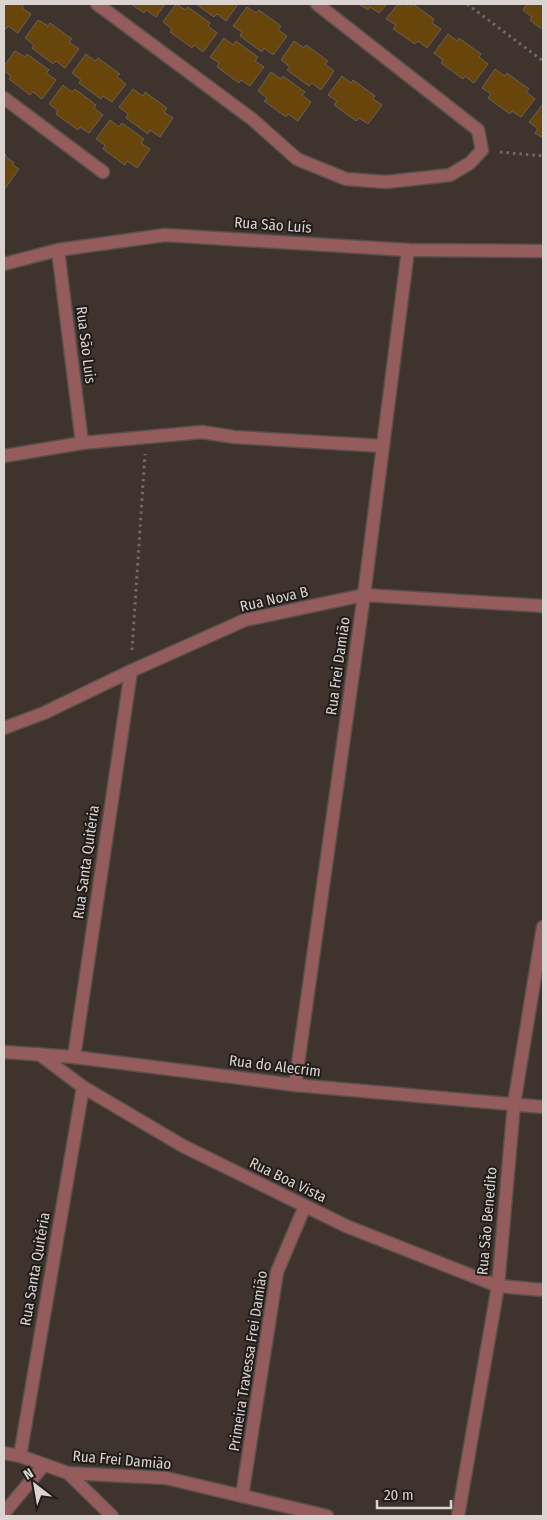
<svg xmlns="http://www.w3.org/2000/svg" width="547" height="1520" font-family="'Fira Sans Condensed',sans-serif">
  <style>
    .building { fill: #68460b; stroke: #696157 }
    .lines { fill: none; stroke-linecap: round; stroke-linejoin: round }
    .minor-casing { stroke: #5a504a; stroke-width: 15 }
    .path { stroke: #746a65; stroke-width: 3; stroke-dasharray: 2.5 4; stroke-linecap: butt }
    .minor { stroke: #945c5d; stroke-width: 12 }
    .labels { text-anchor: middle; dominant-baseline: central; stroke-width: 4; stroke-linejoin: round; paint-order: stroke }
    .street-label { font-size: 15px; fill: #dad3cf; stroke: #211c19 }
  </style>
  <rect width="100%" height="100%" fill="#3e332d"/>
  <g class="building">
    <path d="M4 4H24L22 8 31 14 18 33 8 26 6 29 4 28Z"/>
    <path d="M131 4H165L156 17 146 10 144 13Z"/>
    <path d="M176 4 186 10 188 7 210 23 208 26 217 33 203 52 194 45 192 48 170 32 172 29 163 22Z"/>
    <path d="M196 4H238L226 21 217 14 214 17Z"/>
    <path d="M359 4H387L379 13 370 7 368 10Z"/>
    <path d="M398 4H406L409 7 413 4 434 19 432 23 441 29 427 48 418 41 415 44 393 29 396 25 386 19Z"/>
    <path d="M527 4H543V30L530 20 532 17 523 10Z"/>
    <path d="M247 7 256 13 259 10 281 26 278 30 287 36 273 55 264 48 262 52 240 36 242 32 233 26Z"/>
    <path d="M38 20 48 26 50 23 72 39 69 42 79 49 65 68 56 61 53 64 32 48 34 45 25 38Z"/>
    <path d="M448 34 457 41 459 38 481 54 479 57 488 64 474 83 465 76 463 79 441 63 443 60 434 53Z"/>
    <path d="M224 38 233 45 236 41 258 57 255 61 264 67 250 86 241 80 239 83 217 67 219 63 210 57Z"/>
    <path d="M294 41 304 48 306 45 328 61 325 64 334 71 321 90 312 83 309 86 287 70 290 67 281 60Z"/>
    <path d="M15 51 25 57 27 54 49 70 46 73 56 80 42 99 33 92 30 95 9 79 11 76 4 71V66Z"/>
    <path d="M86 54 95 61 98 58 120 74 117 77 126 84 112 102 103 96 101 99 79 83 81 80 72 73Z"/>
    <path d="M495 69 505 76 507 73 529 89 526 92 535 99 521 117 512 111 510 114 488 98 491 94 482 88Z"/>
    <path d="M271 72 281 79 283 76 305 92 302 95 311 102 298 121 288 114 286 117 264 101 267 98 258 91Z"/>
    <path d="M342 76 351 83 353 80 375 96 373 99 382 105 368 124 359 118 356 121 334 105 337 101 328 95Z"/>
    <path d="M63 85 72 92 75 89 96 105 94 108 103 115 89 133 80 127 78 130 56 114 58 111 49 104Z"/>
    <path d="M133 89 143 96 145 92 167 108 164 112 173 118 160 137 150 130 148 134 126 118 128 114 119 107Z"/>
    <path d="M543 104V138L535 133 538 129 529 122Z"/>
    <path d="M110 120 119 127 122 123 144 139 141 143 150 149 137 168 127 161 125 165 103 149 105 145 96 139Z"/>
    <path d="M4 153 6 155 5 156 14 163 13 165 19 169 4 190Z"/>
  </g>
  <g class="lines">
    <g class="minor-casing">
      <g id="minor">
        <path d="M97 4 252 119 297 159 346 179 386 182 450 175 470 163 482 150 478 130 317 4"/>
        <path d="M4 98 103 172"/>
        <path d="M58 250 82 443"/>
        <path d="M4 264 58 250 165 235 408 250 543 251"/>
        <path d="M4 456 82 443 202 432 234 437 383 446"/>
        <path d="M4 728 44 713 131 671 245 620 364 595 543 606"/>
        <path d="M4 1052 74 1057 295 1085 543 1107"/>
        <path d="M39 1054 83 1087 183 1146 346 1226 498 1286 543 1290"/>
        <path d="M74 1057 131 671"/>
        <path d="M295 1085 364 595 408 250"/>
        <path d="M4 1453 20 1456 68 1473 166 1478 327 1516"/>
        <path d="M20 1456 83 1087"/>
        <path d="M68 1473 112 1516"/>
        <path d="M242 1496 277 1272 305 1206"/>
        <path d="M4 1513 44 1465"/>
        <path d="M458 1516 498 1286 514 1104 543 927"/>
      </g>
    </g>
    <g class="path">
      <path d="M467 4 543 61"/>
      <path d="M500 152 543 156"/>
      <path d="M132 650 145 454"/>
    </g>
    <use href="#minor" class="minor"/>
  </g>
  <g class="labels">
    <g class="street-label">
      <text transform="translate(273 225) rotate(4)">Rua São Luís</text>
      <text transform="translate(86 345) rotate(83)">Rua São Luis</text>
      <text transform="translate(274 599) rotate(-13)">Rua Nova B</text>
      <text transform="translate(338 666) rotate(-82)">Rua Frei Damião</text>
      <text transform="translate(86 862) rotate(-82)">Rua Santa Quitéria</text>
      <text transform="translate(275 1066) rotate(7)">Rua do Alecrim</text>
      <text transform="translate(288 1180) rotate(26)">Rua Boa Vista</text>
      <text transform="translate(487 1221) rotate(-85)">Rua São Benedito</text>
      <text transform="translate(35 1269) rotate(-80)">Rua Santa Quitéria</text>
      <text transform="translate(248 1361) rotate(-81)">Primeira Travessa Frei Damião</text>
      <text transform="translate(122 1460) rotate(5)">Rua Frei Damião</text>
    </g>
  </g>
  <rect width="547" height="1520" fill="none" stroke="#dad3cf" stroke-width="10"/>
  <g transform="translate(35 1485) rotate(329)" stroke="#211c19" stroke-width="4" paint-order="stroke">
  <path d="M0-4L9 19L0 12L-9 19Z" fill="#dad3cf"/>
  <text y="-8" font-size="14" font-weight="bold" text-anchor="middle" fill="#dad3cf">N</text>
  </g>
  <path d="M377 1500v8h74v-8" fill="none" stroke="#dad3cf" stroke-width="2.5"/>
  <text x="384" y="1500" font-size="15" fill="#dad3cf" stroke="#211c19" stroke-width="4" paint-order="stroke">20 m</text>
</svg>
